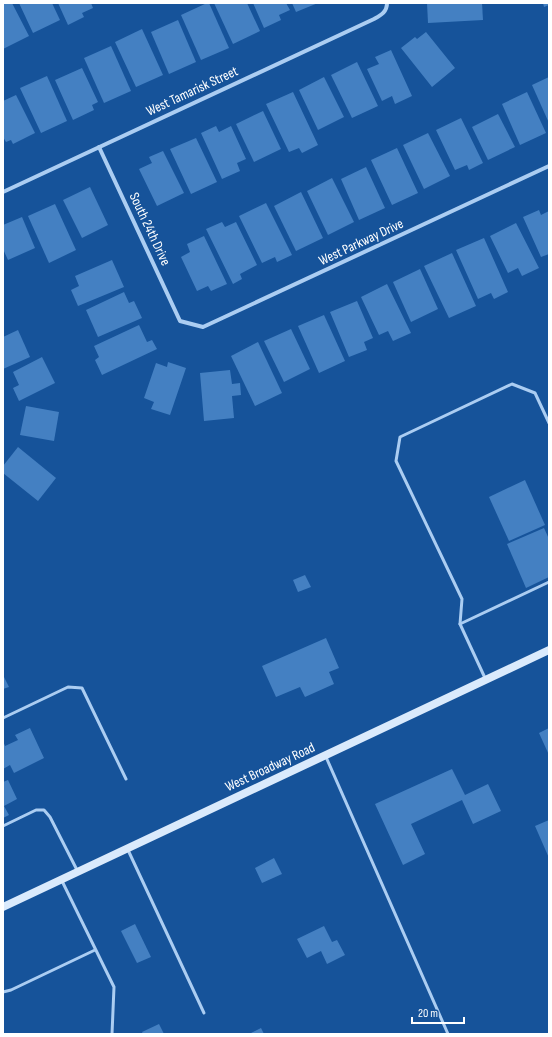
<svg xmlns="http://www.w3.org/2000/svg" width="552" height="1037" font-family="'Sofia Sans Condensed',sans-serif">
  <style>
    .building { fill: #4480c2 }
    .lines { fill: none; stroke-linecap: round; stroke-linejoin: round }
    .lane { stroke: #abcdf2; stroke-width: 3 }
    .street { stroke: #abcdf2; stroke-width: 4 }
    .secondary { stroke: #daeafc; stroke-width: 8 }
    .labels { text-anchor: middle; dominant-baseline: central; stroke-width: 3; stroke-linejoin: round; paint-order: stroke }
    .street-label { font-size: 14px; fill: #fff; stroke: #16539a }
  </style>
  <rect width="100%" height="100%" fill="#16539a"/>
  <g class="building">
    <path d="M3 3H12L29 36 3 49Z"/>
    <path d="M19 3H52L60 20 33 33Z"/>
    <path d="M58 3H91L93 8 82 13 84 17 68 25Z"/>
    <path d="M207 3H209L229 48 201 60 181 15Z"/>
    <path d="M214 3H247L260 31 233 44Z"/>
    <path d="M253 3H286L290 10 279 15 281 20 264 28Z"/>
    <path d="M292 3H318L296 12Z"/>
    <path d="M427 3H482L483 20 428 23Z"/>
    <path d="M543 3H549V5L544 7Z"/>
    <path d="M178 20 196 62 169 74 151 32Z"/>
    <path d="M142 29 163 75 136 87 115 42Z"/>
    <path d="M426 32 455 68 432 87 401 48 415 37 417 39Z"/>
    <path d="M111 46 131 91 104 103 84 58Z"/>
    <path d="M391 50 412 96 395 104 392 96 382 101 367 69 379 64 375 57Z"/>
    <path d="M357 62 378 106 352 118 331 75Z"/>
    <path d="M82 68 98 102 92 105 94 110 73 120 55 80Z"/>
    <path d="M47 76 67 121 41 133 20 88Z"/>
    <path d="M324 77 344 117 318 130 299 90Z"/>
    <path d="M549 77V123L532 85Z"/>
    <path d="M293 92 318 145 302 153 299 148 289 152 266 104Z"/>
    <path d="M527 92 546 133 520 145 502 104Z"/>
    <path d="M16 95 35 133 13 144 11 140 6 142 3 137V101Z"/>
    <path d="M263 111 281 149 254 162 236 124Z"/>
    <path d="M498 114 515 147 488 160 472 127Z"/>
    <path d="M461 118 483 163 469 170 467 165 455 170 436 130Z"/>
    <path d="M216 126 219 132 231 126 246 159 237 163 240 171 222 179 201 133Z"/>
    <path d="M428 133 450 176 424 189 403 145Z"/>
    <path d="M196 138 217 182 191 194 170 149Z"/>
    <path d="M397 148 418 193 392 205 371 160Z"/>
    <path d="M163 151 184 193 157 206 139 169 152 163 149 157Z"/>
    <path d="M366 167 385 208 359 220 341 179Z"/>
    <path d="M332 178 354 222 328 235 307 191Z"/>
    <path d="M90 187 108 225 82 238 63 200Z"/>
    <path d="M301 192 323 238 296 251 274 206Z"/>
    <path d="M266 203 292 255 277 262 275 257 262 263 239 216Z"/>
    <path d="M55 204 76 250 49 263 28 216Z"/>
    <path d="M539 210 541 215 549 211V254L541 257 523 217Z"/>
    <path d="M22 217 35 248 8 260 3 249V225Z"/>
    <path d="M222 222 225 227 236 222 257 265 240 274 242 279 233 284 206 229Z"/>
    <path d="M516 223 539 268 522 276 518 268 508 273 490 236Z"/>
    <path d="M204 236 227 284 211 291 208 286 197 291 181 257 190 252 187 244Z"/>
    <path d="M484 238 508 292 494 299 491 293 478 299 456 250Z"/>
    <path d="M452 253 476 306 449 318 424 266Z"/>
    <path d="M112 260 124 287 78 306 71 290 79 286 75 276Z"/>
    <path d="M420 269 438 309 411 322 393 282Z"/>
    <path d="M387 284 411 333 393 341 388 331 379 335 361 297Z"/>
    <path d="M124 292 129 303 134 301 142 318 98 337 86 310Z"/>
    <path d="M357 301 373 338 364 342 367 350 349 357 330 312Z"/>
    <path d="M324 315 345 361 319 373 298 326Z"/>
    <path d="M139 325 147 342 152 340 157 349 102 375 95 360 99 357 94 346Z"/>
    <path d="M291 329 310 369 284 382 264 341Z"/>
    <path d="M18 330 30 357 3 369V337Z"/>
    <path d="M258 342 282 393 255 406 231 356Z"/>
    <path d="M42 357 55 383 19 401 13 388 19 385 13 372Z"/>
    <path d="M168 362 186 368 170 415 151 409 154 402 144 398 156 363 167 367Z"/>
    <path d="M230 370 232 384 240 383 241 395 232 396 234 418 204 421 200 373Z"/>
    <path d="M26 406 59 412 54 441 20 435Z"/>
    <path d="M18 447 56 478 38 501 3 473V466Z"/>
    <path d="M525 480 545 525 509 541 489 497Z"/>
    <path d="M544 528 549 539V577L526 588 507 544Z"/>
    <path d="M305 575 311 587 298 592 293 580Z"/>
    <path d="M326 638 339 668 329 672 334 684 305 697 300 687 276 697 262 666Z"/>
    <path d="M3 675 9 687 3 689Z"/>
    <path d="M30 728 44 758 14 773 10 765 3 769V741L5 746 18 740 15 735Z"/>
    <path d="M549 728V755L539 733Z"/>
    <path d="M452 769 465 795 488 784 501 811 473 824 462 800 411 824 425 854 403 865 375 804Z"/>
    <path d="M8 780 17 799 4 806 9 815 3 818V782Z"/>
    <path d="M549 820V858L535 826Z"/>
    <path d="M274 858 282 874 262 883 255 868Z"/>
    <path d="M135 924 151 957 137 963 121 931Z"/>
    <path d="M324 926 332 942 337 940 345 955 327 964 321 951 307 958 297 939Z"/>
    <path d="M159 1024 164 1034H143L142 1032Z"/>
    <path d="M261 1028 264 1034H249Z"/>
  </g>
  <g class="lines">
    <g class="lane">
      <path d="M460 624 549 582"/>
      <path d="M485 678 460 624 462 599 396 461 400 437 512 384 535 393 549 423"/>
      <path d="M3 718 68 687 82 688 126 779"/>
      <path d="M326 757 448 1034"/>
      <path d="M3 826 36 810H44L50 817 78 872"/>
      <path d="M128 850 204 1013"/>
      <path d="M62 881 114 987 112 1034"/>
      <path d="M3 992 11 990 95 950"/>
    </g>
    <g class="street">
      <path d="M99 147 180 321 203 327 549 166"/>
      <path d="M3 192 374 19C381 15 387 12 387 3"/>
    </g>
    <path class="secondary" d="M3 907 549 650"/>
  </g>
  <g class="labels">
    <g class="street-label">
      <text transform="translate(192 91) rotate(-25)">West Tamarisk Street</text>
      <text transform="translate(150 229) rotate(65)">South 24th Drive</text>
      <text transform="translate(361 242) rotate(-25)">West Parkway Drive</text>
      <text transform="translate(270 767) rotate(-25)">West Broadway Road</text>
    </g>
  </g>
  <rect width="552" height="1037" fill="none" stroke="#ffffff" stroke-width="8"/>
  <path d="M412 1017v6h52v-6" fill="none" stroke="#ffffff" stroke-width="2"/>
  <text x="418" y="1017" font-size="12" fill="#ffffff" stroke="#16539a" stroke-width="3" paint-order="stroke">20 m</text>
</svg>
